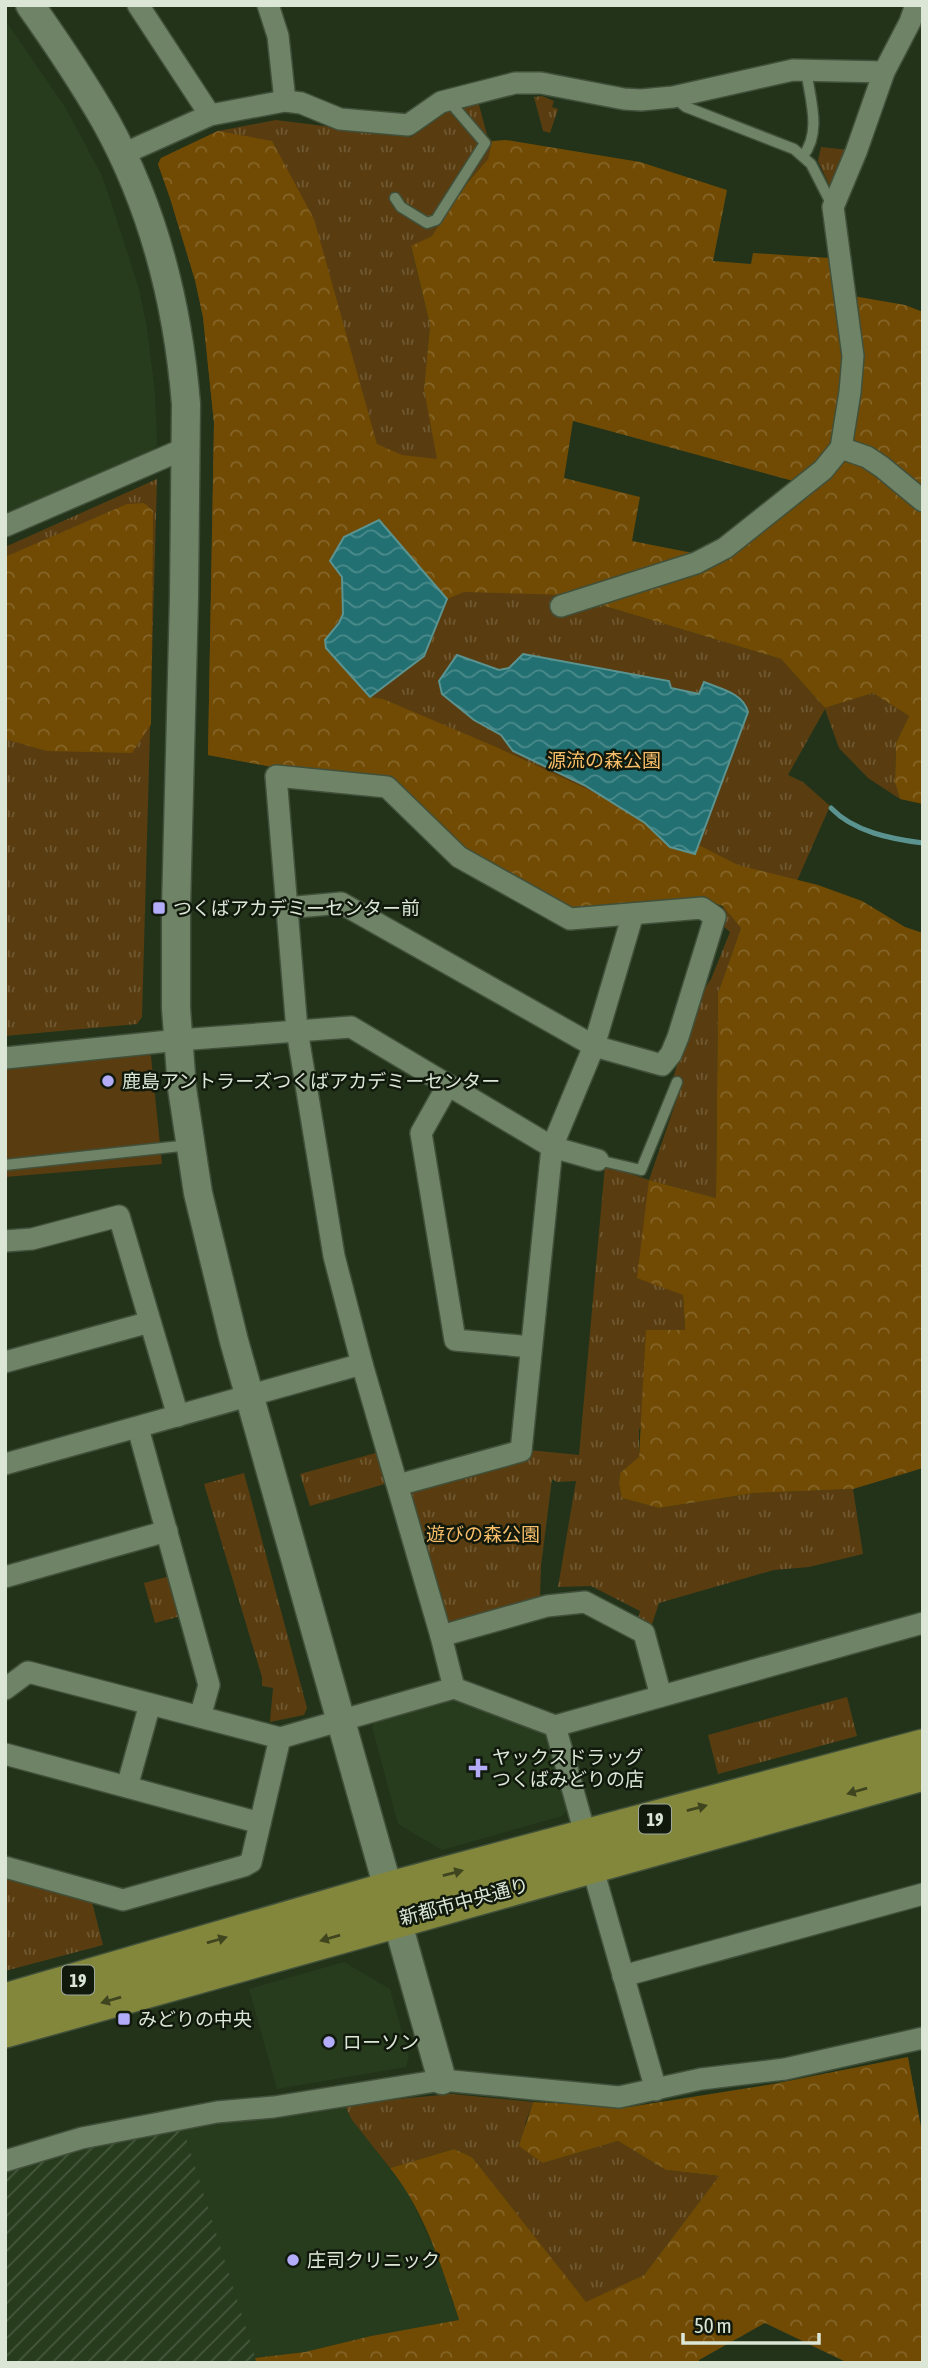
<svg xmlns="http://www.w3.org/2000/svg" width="928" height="2368" font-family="'Asap Condensed','Noto Sans JP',sans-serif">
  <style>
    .built { fill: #273c1d }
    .industrial { fill: url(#industrial-furrows) }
    .grass { fill: url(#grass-tufts) }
    .forest { fill: url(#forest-crowns); fill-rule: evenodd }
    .pitch { fill: #593d10 }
    .water { fill: url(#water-waves); stroke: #5a9390; stroke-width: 2 }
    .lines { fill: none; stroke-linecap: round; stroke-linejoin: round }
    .stream { stroke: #5a9390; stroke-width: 5 }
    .service-casing { stroke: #41503a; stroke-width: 13 }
    .minor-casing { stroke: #41503a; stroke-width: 24 }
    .tertiary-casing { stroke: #41503a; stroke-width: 31 }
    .primary-casing { stroke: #41503a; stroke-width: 38 }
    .service { stroke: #6f8366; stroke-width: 10 }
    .minor { stroke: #6f8366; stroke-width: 21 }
    .tertiary { stroke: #6f8366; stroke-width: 28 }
    .primary { stroke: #83873b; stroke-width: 35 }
    .oneway { fill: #3f451f }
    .poi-dot { fill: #b3acf9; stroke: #11190d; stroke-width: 2.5 }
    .labels { text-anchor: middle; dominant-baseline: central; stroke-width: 5; stroke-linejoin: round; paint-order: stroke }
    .shield { fill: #11190d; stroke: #9ea89a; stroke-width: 2 }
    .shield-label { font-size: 18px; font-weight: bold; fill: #dbe6d6 }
    .park-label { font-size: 19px; fill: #f8be69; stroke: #11190d }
    .poi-label { font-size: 19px; fill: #dbe6d6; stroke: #11190d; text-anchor: start }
    .street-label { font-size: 19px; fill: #dbe6d6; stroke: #11190d }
  </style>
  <defs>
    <pattern id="industrial-furrows" width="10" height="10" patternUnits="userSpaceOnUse" patternTransform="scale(1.75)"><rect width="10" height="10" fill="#273c1d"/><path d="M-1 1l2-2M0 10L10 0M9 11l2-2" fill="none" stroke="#46583d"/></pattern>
    <pattern id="grass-tufts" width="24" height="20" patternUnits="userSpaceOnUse" patternTransform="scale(1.75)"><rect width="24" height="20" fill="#593d10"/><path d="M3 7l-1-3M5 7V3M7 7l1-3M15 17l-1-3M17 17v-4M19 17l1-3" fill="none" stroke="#705932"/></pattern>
    <pattern id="forest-crowns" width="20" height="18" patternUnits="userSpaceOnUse" patternTransform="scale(1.75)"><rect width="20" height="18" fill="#714b04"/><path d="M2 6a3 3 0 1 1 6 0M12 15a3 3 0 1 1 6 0" fill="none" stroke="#856528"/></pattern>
    <pattern id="water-waves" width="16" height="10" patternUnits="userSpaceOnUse" patternTransform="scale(1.75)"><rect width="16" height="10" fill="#227072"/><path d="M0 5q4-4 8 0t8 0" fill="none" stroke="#4c8b8c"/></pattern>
  </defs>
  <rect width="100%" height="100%" fill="#22331a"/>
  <g class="built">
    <path d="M5 20 65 107 101 174 110 199 139 289 147 328 155 392 157 445 152 452 5 516Z"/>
    <path d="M457 1699 541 1729 549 1737 567 1810 562 1816 442 1850 398 1824 372 1727 375 1722Z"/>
    <path d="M344 1962 390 1989 409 2056 406 2067 277 2089 249 1989Z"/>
    <path d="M344 2104 352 2120 405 2187 437 2254 459 2320 371 2336 305 2352 255 2358 183 2128 270 2118Z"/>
  </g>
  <path class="industrial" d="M183 2128 257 2363H5V2172L63 2153 111 2141Z"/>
  <g class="grass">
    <path d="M542 96 554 101 552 107 558 109 550 133 543 131 534 97Z"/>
    <path d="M478 101 487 135 492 141 488 159 455 197 432 236 411 247 430 325 424 389 568 595 781 659 825 708 873 693 909 716 896 743 895 783 900 799 868 778 839 748 825 709 788 775 803 782 830 806 789 899 741 928 718 993 716 1198 649 1180 683 1295 685 1331 639 1430V1458L620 1473 619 1482 623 1498 659 1508 755 1493 853 1489 863 1554 809 1567 774 1570 659 1603 651 1627 638 1619 640 1611 591 1586 558 1587 576 1481 557 1482 552 1479 541 1566 540 1599 451 1624 444 1619 409 1496 415 1489 529 1459V1450L579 1455 605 1165 649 1180 683 1081 673 1078 700 996 711 979 730 932 722 925 723 906 702 899 466 850 392 778 278 768 208 755 214 423 203 317 195 280 170 198 158 164 161 158 218 131 276 120 411 137 448 111Z"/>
    <path d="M821 147 849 150 833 193 818 161Z"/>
    <path d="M157 479 142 1017 137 1024 5 1036V547Z"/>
    <path d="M379 1452 388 1483 310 1506 300 1474Z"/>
    <path d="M244 1473 307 1708 304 1715 270 1722 273 1688 262 1686V1677L204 1484Z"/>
    <path d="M170 1576 181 1616 155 1623 144 1583Z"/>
    <path d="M847 1697 857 1736 718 1774 708 1735Z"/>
    <path d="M5 1878 92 1902 103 1945 5 1971Z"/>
    <path d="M452 2094 533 2102 525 2124 543 2163 618 2141 666 2170 719 2176 644 2275 586 2303 472 2157 454 2149 390 2168 352 2120 344 2104Z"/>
  </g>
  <g class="forest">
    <path d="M218 131 272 141 314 219 377 444 402 455 437 459 424 389 430 325 411 246 432 236 455 197 488 159 492 141 506 140 640 162 727 190 713 261 751 264 753 253 830 258 836 293 905 305 923 312V804L900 799 895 783 896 743 909 716 873 693 825 708 781 659 568 595 464 592 447 599 379 520 344 537 343 614 325 640 326 648 370 697 383 699 496 747 602 796 738 865 818 885 862 901 905 927 923 933V1468L853 1489 755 1493 659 1508 622 1498 619 1483 620 1473 639 1457 646 1330H685L683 1295 637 1278 649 1180 716 1198 718 993 741 928 723 906 702 899 571 911 466 850 392 778 278 768 208 755 214 423 203 317 195 280 170 198 158 164 161 158ZM573 421 797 482 703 555 632 541 640 497 564 478Z"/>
    <path d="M144 503 153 511 151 724 132 753 47 751 5 739V557L127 504Z"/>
    <path d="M908 2057 923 2138V2363H848L765 2323 699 2360V2363H257L255 2358 305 2352 371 2336 459 2320C442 2267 425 2212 390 2168L454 2149 472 2157 586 2302 644 2275 719 2176 666 2170 618 2141 543 2163 519 2146 533 2102 629 2107 773 2084Z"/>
  </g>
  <path class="pitch" d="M144 1051 151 1056 162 1164 5 1177V1064Z"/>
  <g class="water">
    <path d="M379 520 447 599 424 656 370 697 326 648 325 640 339 623 343 614 342 577 330 561 344 537Z"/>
    <path d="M523 654 669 681 671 688 699 694 704 682C721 689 743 693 748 712L695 854 670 847 645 823 584 785 513 751 501 735 474 720 442 694 439 681 457 655 499 670 509 668Z"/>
  </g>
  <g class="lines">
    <path class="stream" d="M831 808C854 832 891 839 923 843"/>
    <g class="service-casing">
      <g id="service">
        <path d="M673 97 686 107 794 149 811 164 833 207"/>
        <path d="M803 156C822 132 810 99 806 70"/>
        <path d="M395 198 401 207 427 223 436 220 485 143 449 101"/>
        <path d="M598 1160 641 1170 677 1082"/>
        <path d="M5 1165 190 1145"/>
      </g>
    </g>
    <g class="minor-casing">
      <g id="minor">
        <path d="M138 5 210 115"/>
        <path d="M268 5 278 36 285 101"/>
        <path d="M123 154 210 115 285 101 301 103 340 119 408 125 441 102 515 83H541L624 99 641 100 673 97 793 70 884 72"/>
        <path d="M841 448 867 457 882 467 923 501"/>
        <path d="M5 526 186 448"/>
        <path d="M561 606 696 563 725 548 823 470 841 448 850 392 853 356 833 207 856 152 884 72 910 22 916 5"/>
        <path d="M286 908 341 903 594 1046 662 1065 671 1054 678 1037 715 917 702 908 570 919 459 857 387 787 276 776 297 1030 334 1256 362 1364 441 1636 454 1688"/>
        <path d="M5 1058 179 1040 351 1027 552 1147 598 1160"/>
        <path d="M448 1085 421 1133 455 1340 531 1347"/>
        <path d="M5 1241 32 1239 119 1216 178 1416"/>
        <path d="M5 1362 150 1322"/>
        <path d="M138 1428 209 1685 200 1717"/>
        <path d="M5 1464 362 1364"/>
        <path d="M398 1485 521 1451 552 1147 594 1046 633 914"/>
        <path d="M5 1577 167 1531"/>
        <path d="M441 1636 547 1606 585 1602 644 1633 661 1696"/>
        <path d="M5 1689 28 1672 280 1738 454 1688 555 1726 586 1837"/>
        <path d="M555 1726 923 1623"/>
        <path d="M5 1754 260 1823"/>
        <path d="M127 1787 150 1704"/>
        <path d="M592 1866 656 2090"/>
        <path d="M5 1867 123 1900 244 1866 251 1862 280 1738"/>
        <path d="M623 1976 923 1894"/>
        <path d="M5 2161 82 2138 217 2112 274 2107 442 2080 619 2097 701 2079 785 2069 923 2038"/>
      </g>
    </g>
    <g class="tertiary-casing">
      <path id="tertiary" d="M30 5C57 43 83 82 106 122 154 209 178 306 186 404L184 598 176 908V1008L182 1088 198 1193 234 1341 442 2080"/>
    </g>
    <g class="primary-casing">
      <g id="primary">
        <path d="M5 2001 387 1890 923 1747"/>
        <path d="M5 2030 923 1773"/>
      </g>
    </g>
    <use href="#service" class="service"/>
    <use href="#minor" class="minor"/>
    <use href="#tertiary" class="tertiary"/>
    <use href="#primary" class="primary"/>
  </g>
  <defs><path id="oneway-solid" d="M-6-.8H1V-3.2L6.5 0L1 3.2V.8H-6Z" transform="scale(1.75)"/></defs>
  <g class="oneway">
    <use href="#oneway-solid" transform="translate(857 1791) rotate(164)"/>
    <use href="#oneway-solid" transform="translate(697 1808) rotate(-15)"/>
    <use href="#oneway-solid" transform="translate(453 1873) rotate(-15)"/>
    <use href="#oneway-solid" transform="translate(330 1938) rotate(164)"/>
    <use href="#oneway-solid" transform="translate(217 1940) rotate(-16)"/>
    <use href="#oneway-solid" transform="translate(111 2000) rotate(164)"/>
  </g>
  <g class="poi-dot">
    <rect x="152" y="901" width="14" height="14" rx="3.5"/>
    <circle cx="108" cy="1081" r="7"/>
    <path d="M474.5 1757.5h7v7h7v7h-7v7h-7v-7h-7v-7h7z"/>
    <rect x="117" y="2012" width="14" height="14" rx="3.5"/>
    <circle cx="329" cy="2042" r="7"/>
    <circle cx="293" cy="2260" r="7"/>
  </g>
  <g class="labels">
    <g class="shield">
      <rect x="639" y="1804.5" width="32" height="29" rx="5"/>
      <rect x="62" y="1965.5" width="32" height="29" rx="5"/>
    </g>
    <g class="shield-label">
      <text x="655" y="1819">19</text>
      <text x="78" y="1980">19</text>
    </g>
    <g class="park-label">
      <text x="604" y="760">源流の森公園</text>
      <text x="483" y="1534">遊びの森公園</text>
    </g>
    <g class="poi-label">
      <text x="173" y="908">つくばアカデミーセンター前</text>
      <text x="122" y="1081">鹿島アントラーズつくばアカデミーセンター</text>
      <text x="492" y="1757">ヤックスドラッグ<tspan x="492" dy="22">つくばみどりの店</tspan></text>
      <text x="138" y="2019">みどりの中央</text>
      <text x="343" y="2042">ローソン</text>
      <text x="307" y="2260">庄司クリニック</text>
    </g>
    <g class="street-label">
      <text transform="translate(464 1901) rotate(-15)">新都市中央通り</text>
    </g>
  </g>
  <rect width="928" height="2368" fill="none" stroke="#dbe6d6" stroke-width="14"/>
  <path d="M683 2333v10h136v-10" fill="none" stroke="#dbe6d6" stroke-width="3.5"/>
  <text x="694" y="2333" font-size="21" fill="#dbe6d6" stroke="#11190d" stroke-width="5" paint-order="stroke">50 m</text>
</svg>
